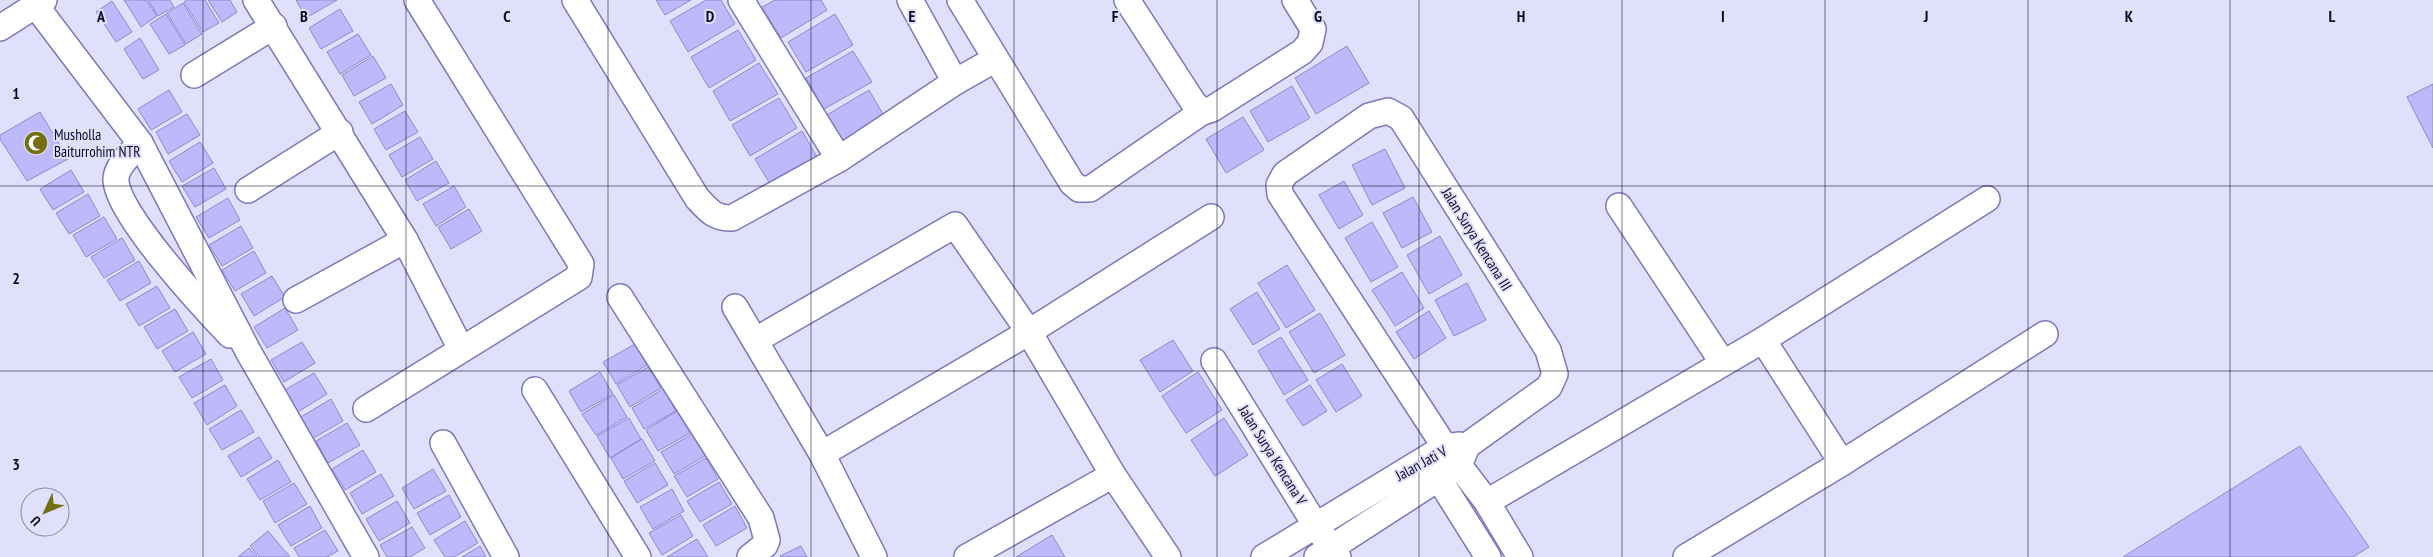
<svg xmlns="http://www.w3.org/2000/svg" width="2433" height="557" font-family="'PT Sans Narrow',sans-serif">
  <style>
    .building { fill: #bdb9fa; stroke: #8e8acb }
    .lines { fill: none; stroke-linecap: round; stroke-linejoin: round }
    .minor-casing { stroke: #7d78b9; stroke-width: 28 }
    .minor { stroke: #fff; stroke-width: 25 }
    .grid { fill: none; stroke: #0f0b24; stroke-width: 1; stroke-opacity: 0.55 }
    .labels { text-anchor: middle; dominant-baseline: central; stroke-width: 4; stroke-linejoin: round; paint-order: stroke }
    .poi-label { font-size: 15px; fill: #0f0b24; stroke: #e0dffc; text-anchor: start }
    .street-label { font-size: 15px; fill: #0f0b24; stroke: #e0dffc }
    .grid-label { font-size: 16px; text-anchor: middle; font-weight: bold; fill: #0f0b24; stroke: #e0dffc; stroke-width: 4; stroke-linejoin: round; paint-order: stroke }
  </style>
  <rect width="100%" height="100%" fill="#e0dffc"/>
  <g class="building">
    <path d="M124 0H146L157 16 141 27Z"/>
    <path d="M148 0H170L174 7 158 16Z"/>
    <path d="M186 0H205L219 23 203 32 184 2Z"/>
    <path d="M208 0H230L237 12 222 22Z"/>
    <path d="M296 0H337L306 18Z"/>
    <path d="M656 0H691L665 15Z"/>
    <path d="M706 0H721L735 24 688 52 670 21Z"/>
    <path d="M775 0H821L827 10 781 38 762 7Z"/>
    <path d="M112 1 132 32 116 42 96 12Z"/>
    <path d="M183 3 202 34 186 44 167 13Z"/>
    <path d="M340 9 353 31 321 49 309 28Z"/>
    <path d="M166 14 185 45 169 54 150 24Z"/>
    <path d="M835 14 853 45 806 72 788 42Z"/>
    <path d="M738 30 756 60 709 88 691 57Z"/>
    <path d="M358 34 371 55 340 74 327 52Z"/>
    <path d="M140 38 159 70 143 79 124 49Z"/>
    <path d="M1347 46 1369 83 1316 114 1295 78Z"/>
    <path d="M853 51 872 82 824 109 806 78Z"/>
    <path d="M373 56 386 78 354 96 342 75Z"/>
    <path d="M759 63 778 94 730 121 713 91Z"/>
    <path d="M391 84 403 105 372 124 359 102Z"/>
    <path d="M2433 84V148L2407 97Z"/>
    <path d="M1292 86 1310 118 1268 142 1250 111Z"/>
    <path d="M169 90 182 112 151 130 138 109Z"/>
    <path d="M869 90 887 121 840 148 822 118Z"/>
    <path d="M779 98 797 128 750 156 732 125Z"/>
    <path d="M405 111 418 132 386 150 374 129Z"/>
    <path d="M40 112 68 159 27 181 0 139V135Z"/>
    <path d="M187 114 200 135 168 154 156 132Z"/>
    <path d="M1243 117 1264 150 1226 173 1206 139Z"/>
    <path d="M802 131 820 162 773 189 755 159Z"/>
    <path d="M420 137 433 159 402 177 389 155Z"/>
    <path d="M200 142 213 163 182 182 169 161Z"/>
    <path d="M1385 149 1405 188 1372 205 1352 165Z"/>
    <path d="M436 161 449 183 417 201 405 180Z"/>
    <path d="M214 168 226 189 195 207 182 186Z"/>
    <path d="M71 170 84 192 53 210 40 189Z"/>
    <path d="M1344 181 1363 215 1339 229 1319 195Z"/>
    <path d="M454 186 466 207 436 226 423 204Z"/>
    <path d="M88 194 100 216 69 234 56 213Z"/>
    <path d="M1413 197 1432 232 1402 248 1383 213Z"/>
    <path d="M228 198 240 220 209 238 196 217Z"/>
    <path d="M469 209 482 231 451 249 438 227Z"/>
    <path d="M104 217 117 239 86 257 73 235Z"/>
    <path d="M1372 222 1398 267 1371 282 1345 238Z"/>
    <path d="M241 226 253 248 222 266 209 245Z"/>
    <path d="M1440 236 1462 275 1429 294 1407 255Z"/>
    <path d="M122 238 135 260 104 278 91 257Z"/>
    <path d="M254 251 266 273 235 291 222 270Z"/>
    <path d="M139 261 151 283 120 301 107 280Z"/>
    <path d="M1287 265 1315 310 1286 328 1258 283Z"/>
    <path d="M1402 272 1424 308 1395 326 1372 290Z"/>
    <path d="M272 276 285 297 254 316 241 294Z"/>
    <path d="M1467 283 1486 320 1454 336 1435 300Z"/>
    <path d="M157 286 170 308 139 326 126 304Z"/>
    <path d="M1257 292 1280 329 1253 345 1230 309Z"/>
    <path d="M285 308 298 330 267 348 254 327Z"/>
    <path d="M175 309 188 331 157 349 144 327Z"/>
    <path d="M1429 311 1446 338 1414 359 1396 332Z"/>
    <path d="M1320 313 1345 355 1314 373 1289 332Z"/>
    <path d="M193 332 206 354 175 372 162 351Z"/>
    <path d="M1281 337 1308 380 1284 395 1258 351Z"/>
    <path d="M1173 340 1193 371 1160 392 1140 360Z"/>
    <path d="M302 342 315 363 284 382 271 360Z"/>
    <path d="M635 344 647 365 616 384 603 362Z"/>
    <path d="M211 359 223 380 192 398 179 377Z"/>
    <path d="M1342 364 1362 396 1336 412 1316 380Z"/>
    <path d="M648 367 661 388 630 407 617 385Z"/>
    <path d="M600 372 613 394 581 412 569 391Z"/>
    <path d="M1198 372 1222 410 1186 433 1162 396Z"/>
    <path d="M314 373 327 394 296 413 283 391Z"/>
    <path d="M225 385 237 406 207 425 194 403Z"/>
    <path d="M1310 385 1327 411 1303 426 1286 400Z"/>
    <path d="M663 389 676 411 644 429 632 408Z"/>
    <path d="M614 395 627 417 596 435 582 414Z"/>
    <path d="M331 399 343 421 312 439 299 418Z"/>
    <path d="M241 410 254 432 222 450 209 429Z"/>
    <path d="M677 411 690 433 658 451 646 430Z"/>
    <path d="M629 418 641 439 610 458 597 436Z"/>
    <path d="M1224 418 1248 455 1215 476 1191 440Z"/>
    <path d="M347 423 360 445 328 463 316 441Z"/>
    <path d="M692 434 705 456 674 474 661 452Z"/>
    <path d="M259 437 272 458 241 477 228 456Z"/>
    <path d="M642 439 655 461 623 479 611 458Z"/>
    <path d="M2300 446 2369 547 2353 557H2123Z"/>
    <path d="M363 450 376 472 345 490 332 469Z"/>
    <path d="M706 458 718 479 687 497 674 476Z"/>
    <path d="M278 460 291 482 260 500 247 479Z"/>
    <path d="M655 463 668 485 637 503 624 481Z"/>
    <path d="M433 469 446 491 414 509 402 488Z"/>
    <path d="M381 474 394 496 362 514 350 493Z"/>
    <path d="M719 482 732 504 700 522 687 501Z"/>
    <path d="M294 483 307 504 275 523 263 501Z"/>
    <path d="M672 489 684 511 653 529 640 507Z"/>
    <path d="M449 495 461 517 430 535 417 513Z"/>
    <path d="M397 501 410 523 379 541 366 519Z"/>
    <path d="M310 506 322 528 291 546 278 525Z"/>
    <path d="M735 506 747 528 716 546 703 525Z"/>
    <path d="M681 515 693 536 662 555 649 533Z"/>
    <path d="M465 521 478 543 454 557H445L434 540Z"/>
    <path d="M412 527 425 548 410 557H387L380 545Z"/>
    <path d="M325 530 338 551 327 557H299L294 548Z"/>
    <path d="M268 531 290 557H259L250 546Z"/>
    <path d="M1052 535 1065 557H1016Z"/>
    <path d="M697 539 708 557H667Z"/>
    <path d="M480 546 486 557H462Z"/>
    <path d="M801 546 807 557H781L780 556Z"/>
    <path d="M249 548 257 557H238Z"/>
  </g>
  <g class="lines">
    <g class="minor-casing">
      <g id="minor">
        <path d="M256 0 405 240 461 349"/>
        <path d="M575 0 697 198C708 210 715 219 732 218L839 159 955 82 910 0"/>
        <path d="M741 0 839 159"/>
        <path d="M960 0 1072 183 1079 189H1090L1202 112"/>
        <path d="M1127 0 1193 102 1202 112 1212 109 1302 52 1310 43 1313 29 1295 0"/>
        <path d="M36 6 140 143 249 353 366 557"/>
        <path d="M0 28 44 0"/>
        <path d="M194 75 274 26"/>
        <path d="M955 82 994 60"/>
        <path d="M140 143C132 152 115 168 116 180 116 213 205 309 230 335"/>
        <path d="M248 190 340 132"/>
        <path d="M1619 206 1723 363"/>
        <path d="M620 297 761 518 767 540 765 545 750 557"/>
        <path d="M296 300 405 240"/>
        <path d="M735 307 822 454 874 557"/>
        <path d="M756 340 955 225 1029 332 1113 475 1168 557"/>
        <path d="M1763 340 1987 199"/>
        <path d="M1214 361 1316 526 1338 557"/>
        <path d="M535 390 638 557"/>
        <path d="M366 409 579 277 581 264 417 0"/>
        <path d="M443 443 506 557"/>
        <path d="M1468 445 1549 387 1555 374 1548 350 1401 118 1388 111 1369 116 1285 174 1279 185 1280 194 1445 447 1487 502 1520 557"/>
        <path d="M822 454 1029 332 1211 217"/>
        <path d="M1439 479 1488 557"/>
        <path d="M1487 502 1763 340 1842 463"/>
        <path d="M967 557 1113 475"/>
        <path d="M1264 557 1445 447 1460 445"/>
        <path d="M1317 557 1459 465 1466 449"/>
        <path d="M1686 557 1842 463 2045 334"/>
      </g>
    </g>
    <use href="#minor" class="minor"/>
  </g>
  <path class="grid" d="M203 0V557M406 0V557M608 0V557M811 0V557M1014 0V557M1217 0V557M1419 0V557M1622 0V557M1825 0V557M2028 0V557M2230 0V557M0 186H2433M0 371H2433"/>
  <defs>
    <g id="mosque-disc" transform="scale(1.25)"><circle r="9.5" fill="#747011" stroke="#e0dffc"/><path d="M3.5-4.9A6 6 0 1 0 3.5 4.9A5 5 0 1 1 3.5-4.9Z" fill="#fff"/></g>
  </defs>
  <g fill-rule="evenodd">
    <use href="#mosque-disc" x="36" y="143"/>
  </g>
  <g class="labels">
    <g class="poi-label">
      <text x="54" y="134">Musholla<tspan x="54" dy="17">Baiturrohim NTR</tspan></text>
    </g>
    <g class="street-label">
      <text transform="translate(1477 239) rotate(58)">Jalan Surya Kencana III</text>
      <text transform="translate(1273 455) rotate(58)">Jalan Surya Kencana V</text>
      <text transform="translate(1421 463) rotate(-29)">Jalan Jati V</text>
    </g>
  </g>
  <g class="grid-label">
    <text x="101" y="22">A</text>
    <text x="304" y="22">B</text>
    <text x="507" y="22">C</text>
    <text x="710" y="22">D</text>
    <text x="912" y="22">E</text>
    <text x="1115" y="22">F</text>
    <text x="1318" y="22">G</text>
    <text x="1521" y="22">H</text>
    <text x="1723" y="22">I</text>
    <text x="1926" y="22">J</text>
    <text x="2129" y="22">K</text>
    <text x="2332" y="22">L</text>
    <text x="16" y="99">1</text>
    <text x="16" y="284">2</text>
    <text x="16" y="470">3</text>
  </g>
  <g transform="translate(45 512) rotate(226)"><circle r="24" fill="#e0dffc" stroke="#8c8aa6"/>
  <path d="M0-4L9 19L0 12L-9 19Z" fill="#747011"/>
  <text y="-8" font-size="14" font-weight="bold" text-anchor="middle" fill="#0f0b24">U</text>
  </g>
</svg>
